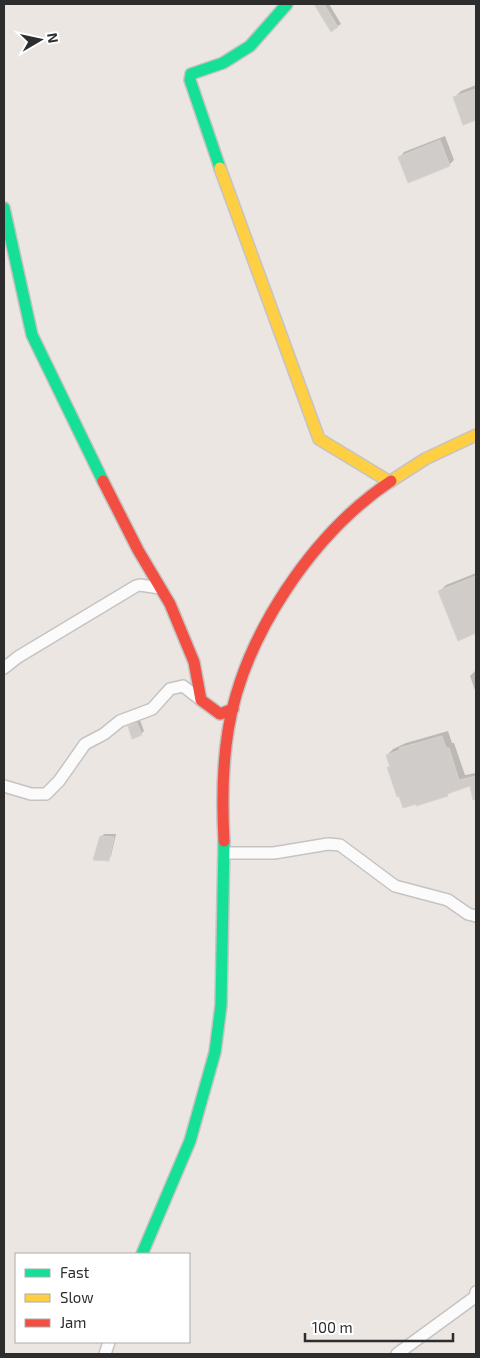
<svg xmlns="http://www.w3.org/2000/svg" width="480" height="1358" font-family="'Exo 2',sans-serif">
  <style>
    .shadow { fill: #0003 }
    .building { fill: #d0ccc9; stroke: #d6d2ce }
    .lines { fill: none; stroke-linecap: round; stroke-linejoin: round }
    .street-casing { stroke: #c5c3c3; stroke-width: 14 }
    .fast-casing { stroke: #c5c3c3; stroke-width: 14 }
    .slow-casing { stroke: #c5c3c3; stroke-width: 14 }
    .jam-casing { stroke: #c5c3c3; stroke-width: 14 }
    .street { stroke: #fcfbfb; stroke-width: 11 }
    .fast { stroke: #16e098; stroke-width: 11 }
    .slow { stroke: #ffcf43; stroke-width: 11 }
    .jam { stroke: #f24e42; stroke-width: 11 }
  </style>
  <rect width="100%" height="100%" fill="#ece6e2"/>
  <g class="shadow">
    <path d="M315 4H329L341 24 331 30Z"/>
    <path d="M476 85V119L464 123 454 98 461 91Z"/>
    <path d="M445 136 454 160 449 165 400 157 404 152Z"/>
    <path d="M476 573V632L458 639 440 591 446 585Z"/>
    <path d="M476 670V693L470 676Z"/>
    <path d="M140 720 144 731 141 734 129 726Z"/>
    <path d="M448 731 452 743H454L465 775 476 773V789L472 790 471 785 452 791 447 795 389 768 391 766 387 755 393 749 406 743Z"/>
    <path d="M104 834H116L111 856 108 859 101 837Z"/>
  </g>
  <g class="building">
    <path d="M314 4H324L338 27 331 32Z"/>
    <path d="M476 89V120L463 125 453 97Z"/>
    <path d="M440 140 450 166 408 183 398 157Z"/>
    <path d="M476 576V633L458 641 438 591Z"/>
    <path d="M137 723 142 735 132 739 128 726Z"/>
    <path d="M442 736 446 748H449L459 780 476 776V799L473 800 470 786 447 794 448 796 416 806V804L403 808 399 796 397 797 387 767H390L386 755 400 750 399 748Z"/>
    <path d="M100 836 114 837 109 861 93 860Z"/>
  </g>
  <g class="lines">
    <g class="street-casing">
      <g id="street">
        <path d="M4 668 18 657 136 586 140 585 160 588"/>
        <path d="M4 786 31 794H46L59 781 85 744 104 734 120 721 152 709 170 689 183 686 201 700"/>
        <path d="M224 853H274L328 844 340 845 395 886 448 900 468 914 476 916"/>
        <path d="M105 1354 109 1342"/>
        <path d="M397 1354 475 1297 476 1292"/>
      </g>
    </g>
    <g class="fast-casing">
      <g id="fast">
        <path d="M220 168 190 80 191 74 223 63 250 46 287 4"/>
        <path d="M4 208 32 335 103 481"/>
        <path d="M142 1254 190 1141 215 1052 221 1005 224 841"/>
      </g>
    </g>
    <g class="slow-casing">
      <g id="slow">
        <path d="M220 168 319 439 390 482"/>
        <path d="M391 481 425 459 476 435"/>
      </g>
    </g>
    <g class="jam-casing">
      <g id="jam">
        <path d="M103 481 138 550 170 604 194 662 201 700 220 714 233 709"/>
        <path d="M224 841C222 804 222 768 228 731 243 637 312 534 391 481"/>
      </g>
    </g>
    <use href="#street" class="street"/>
    <use href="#fast" class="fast"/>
    <use href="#slow" class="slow"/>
    <use href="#jam" class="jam"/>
  </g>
  <rect width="480" height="1358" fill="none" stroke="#2d2d2d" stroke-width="10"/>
  <rect x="15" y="1253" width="175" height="90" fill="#ffffff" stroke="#ababab"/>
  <rect x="25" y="1269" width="25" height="8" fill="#16e098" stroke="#ababab"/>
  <text x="60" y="1278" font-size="15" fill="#2d2d2d">Fast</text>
  <rect x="25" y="1294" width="25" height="8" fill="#ffcf43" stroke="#ababab"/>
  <text x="60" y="1303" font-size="15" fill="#2d2d2d">Slow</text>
  <rect x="25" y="1319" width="25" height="8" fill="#f24e42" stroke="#ababab"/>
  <text x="60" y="1328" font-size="15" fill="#2d2d2d">Jam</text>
  <g transform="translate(40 40) rotate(81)" stroke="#ffffff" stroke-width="4" paint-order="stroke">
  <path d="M0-4L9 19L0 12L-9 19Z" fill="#2d2d2d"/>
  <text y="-8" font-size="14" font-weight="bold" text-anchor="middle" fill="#2d2d2d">N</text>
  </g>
  <path d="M305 1333v8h148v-8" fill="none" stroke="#2d2d2d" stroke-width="2.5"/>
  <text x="312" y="1333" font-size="15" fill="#2d2d2d" stroke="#ffffff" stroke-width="4" paint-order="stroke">100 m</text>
</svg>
